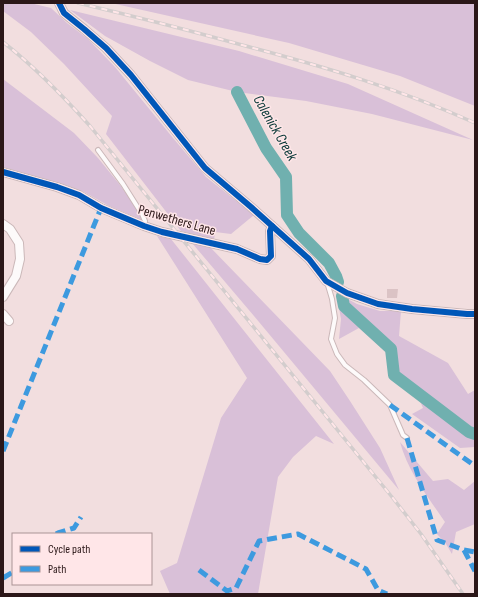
<svg xmlns="http://www.w3.org/2000/svg" width="478" height="597" font-family="'Sofia Sans Condensed',sans-serif">
  <style>
    .green { fill: #d9c0d8 }
    .lines { fill: none; stroke-linecap: round; stroke-linejoin: round }
    .river { stroke: #70b0af; stroke-width: 12 }
    .building { fill: #dbc3c5 }
    .service-casing { stroke: #cbb8b9; stroke-width: 6 }
    .minor-casing { stroke: #cbb8b9; stroke-width: 10 }
    .service { stroke: #fdfafa; stroke-width: 4 }
    .minor { stroke: #fdfafa; stroke-width: 8 }
    .rail-casing { stroke: #d3cdcd; stroke-width: 3.5 }
    .rail { stroke: #ffe6e8; stroke-width: 2; stroke-dasharray: 6; stroke-linecap: butt }
    .quiet { stroke: #3d9adf; stroke-width: 5; stroke-dasharray: 10 5; stroke-linecap: butt }
    .cycleway-casing { stroke: #ffe6e8; stroke-width: 8 }
    .cycleway { stroke: #0057b8; stroke-width: 6 }
    .labels { text-anchor: middle; dominant-baseline: central; stroke-width: 3; stroke-linejoin: round; paint-order: stroke }
    .street-label { font-size: 14px; fill: #2b1718; stroke: #ffe6e8 }
    .water-label { font-size: 15px; font-style: italic; fill: #063635; stroke: #ffe6e8 }
  </style>
  <rect width="100%" height="100%" fill="#f2dedf"/>
  <g class="green">
    <path d="M3 3H30L51 8 67 23 88 39 115 67 173 138 206 177 254 215 231 234 215 232 214 240 181 231 106 134 112 116 64 64 31 32 3 11Z"/>
    <path d="M111 3H475V106L400 76 289 43Z"/>
    <path d="M70 10 239 51 348 84 473 140 372 114 306 101 237 92 188 80 150 61 105 36Z"/>
    <path d="M3 79 74 133 98 158 120 185 139 212 142 220 109 206 84 192 3 167Z"/>
    <path d="M157 236 171 239 334 444 316 436 293 457 278 477 258 594H170L160 571 177 563 221 418 247 378Z"/>
    <path d="M192 243 210 247 330 371 350 401 380 448 399 490 254 316Z"/>
    <path d="M342 296 357 304 380 311H401L399 336 448 363 468 394 475 390V447L460 448 412 414 423 408 420 401 394 381 390 366 385 351 359 328 339 339 341 319 337 297Z"/>
    <path d="M400 442 433 481 448 479 464 490 475 481V524L456 532 452 554 446 544 437 534 445 522C428 497 408 472 400 442Z"/>
  </g>
  <g class="lines">
    <g class="river">
      <path d="M237 92 266 148 286 177 287 215 299 233 329 263 336 276 338 282"/>
      <path d="M342 296 344 306 391 349 394 375 469 432 475 434"/>
    </g>
  </g>
  <path class="building" d="M387 289H398L397 298H387Z"/>
  <g class="lines">
    <g class="service-casing">
      <g id="service">
        <path d="M98 150 123 184 142 214 145 221 144 226"/>
        <path d="M327 282 332 299 335 318 331 339 337 354 345 365 364 380 390 405 403 435 407 438"/>
      </g>
    </g>
    <g class="minor-casing">
      <g id="minor">
        <path d="M59 3 64 13 84 29 106 48 131 75 205 168 251 207 309 259 326 281 347 293 378 304 412 309 467 314H475"/>
        <path d="M3 172 57 187 79 195 101 208 144 226 162 232 237 249 260 259 267 260 271 256 270 231 272 226"/>
        <path d="M3 224 10 229 19 243 20 259 16 276 3 297"/>
        <path d="M3 314 9 321"/>
      </g>
    </g>
    <use href="#service" class="service"/>
    <use href="#minor" class="minor"/>
    <g class="rail-casing">
      <g id="rail">
        <path d="M78 3C133 16 188 30 242 45 322 66 400 89 475 123"/>
        <path d="M3 42C35 67 63 96 90 126L392 497 421 534 463 594"/>
      </g>
    </g>
    <use href="#rail" class="rail"/>
    <g class="quiet">
      <path d="M390 405 475 466"/>
      <path d="M407 438 437 540 464 550 475 552"/>
      <path d="M3 451 101 208"/>
      <path d="M56 534 58 533 74 528 81 517"/>
      <path d="M464 550 475 571"/>
      <path d="M199 570 227 591 236 588 259 541 298 534 366 569 378 590 387 594"/>
      <path d="M3 578 13 572"/>
    </g>
    <g class="cycleway-casing">
      <g id="cycleway">
        <path d="M59 3 64 13 84 29 106 48 131 75 205 168 251 207 309 259 326 281 347 293 378 304 412 309 467 314H475"/>
        <path d="M3 172 57 187 79 195 101 208 144 226 162 232 237 249 260 259 267 260 271 256 270 231 272 226"/>
      </g>
    </g>
    <use href="#cycleway" class="cycleway"/>
  </g>
  <g class="labels">
    <g class="street-label">
      <text transform="translate(177 220) rotate(16)">Penwethers Lane</text>
    </g>
    <g class="water-label">
      <text transform="translate(275 128) rotate(60)">Calenick Creek</text>
    </g>
  </g>
  <rect width="478" height="597" fill="none" stroke="#2b1718" stroke-width="8"/>
  <rect x="12" y="533" width="140" height="52" fill="#ffe6e8" stroke="#aa9395"/>
  <rect x="20" y="546" width="20" height="6" fill="#0057b8" stroke="#aa9395"/>
  <text x="48" y="553" font-size="12" fill="#2b1718">Cycle path</text>
  <rect x="20" y="566" width="20" height="6" fill="#3d9adf" stroke="#aa9395"/>
  <text x="48" y="573" font-size="12" fill="#2b1718">Path</text>
</svg>
